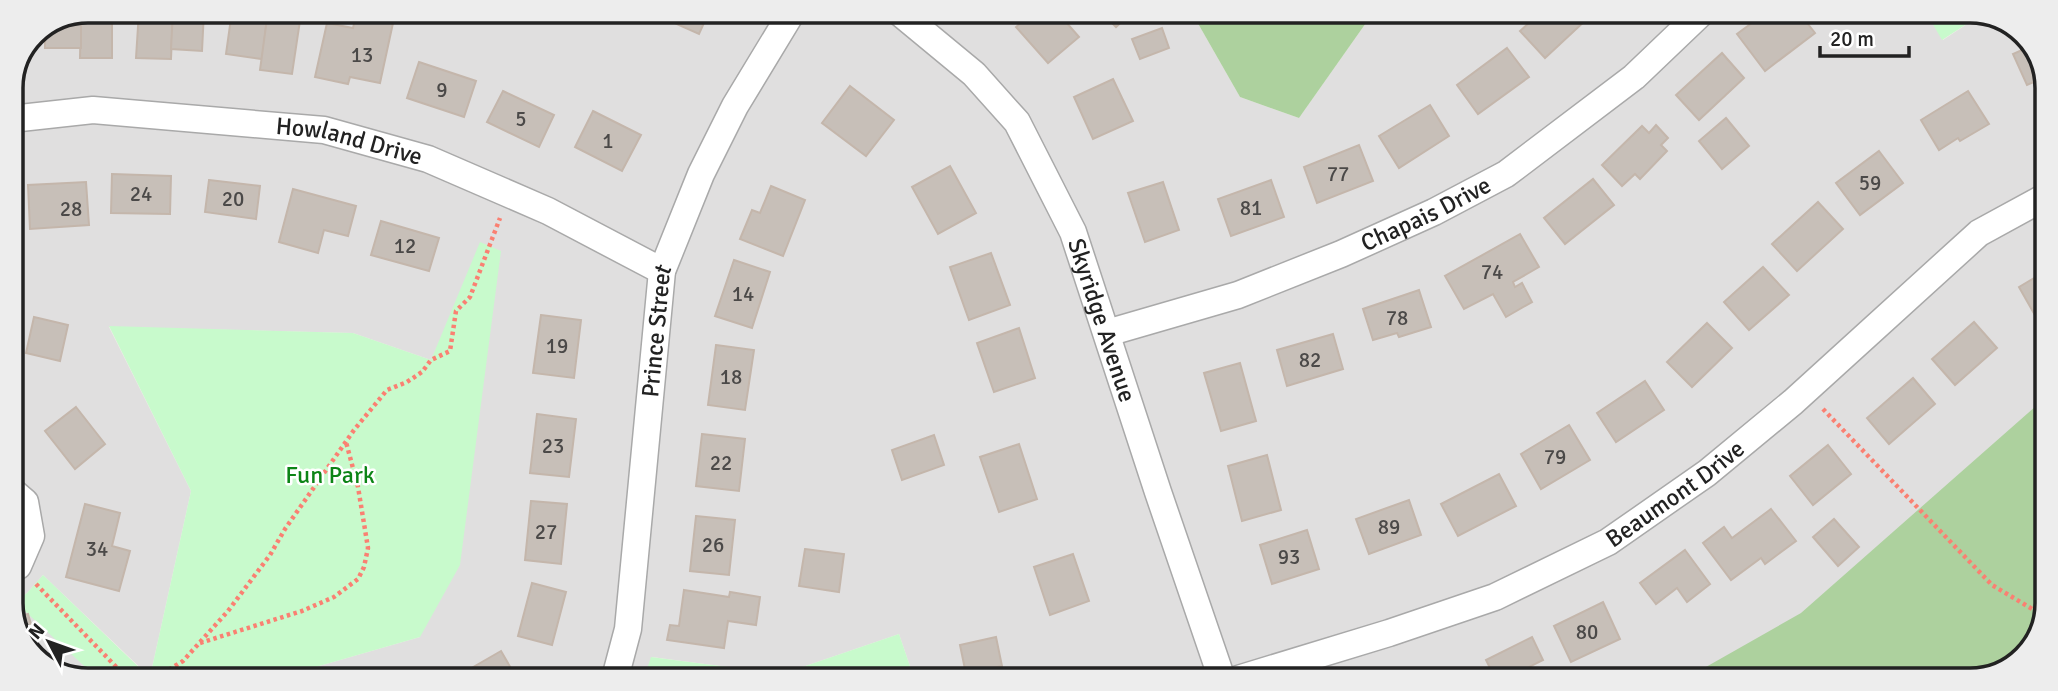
<svg xmlns="http://www.w3.org/2000/svg" width="2058" height="691" font-family="Signika,sans-serif">
  <style>
    .residential { fill: #e0dfdf }
    .forest { fill: #add19e }
    .park { fill: #c8facc }
    .building { fill: #c7bfb8; stroke: #c4b6ab; stroke-width: 2 }
    .lines { fill: none; stroke-linecap: round; stroke-linejoin: round }
    .minor-casing { stroke: #a9a9a9; stroke-width: 29 }
    .path { stroke: #fa8072; stroke-width: 4.5; stroke-dasharray: 3.5 3.5; stroke-linecap: butt }
    .minor { stroke: #fff; stroke-width: 26 }
    .labels { text-anchor: middle; dominant-baseline: central; stroke-width: 5; stroke-linejoin: round; paint-order: stroke }
    .number-label { font-size: 21px; fill: #4b4948 }
    .street-label { font-size: 24px; fill: #222; stroke: #fff }
    .park-label { font-size: 24px; fill: #0c8416; stroke: #fff }
    .rim { fill: none; stroke: #222; stroke-width: 3.5 }
  </style>
  <rect width="100%" height="100%" fill="#f2efe9"/>
  <path class="residential" d="M87 11 1192 13 1240 97 1299 118 1373 13 1927 14 1943 40 1982 14H1995L2031 40 2047 82 2044 628 2017 665 1971 680 914 678 899 634 782 674 652 657 644 678 281 677 420 637 431 360 353 333 109 327 191 491 150 677 43 575 27 593 16 601 96 677H63L27 651 11 609V83L33 33Z"/>
  <g class="forest">
    <path d="M1192 13H1373L1299 118 1240 97Z"/>
    <path d="M2045 398 2044 628 2017 665 1971 680H1683L1801 613Z"/>
  </g>
  <g class="park">
    <path d="M1927 14H1982L1942 40Z"/>
    <path d="M480 242 501 251 460 565 420 637 281 677H150L191 491 109 326 353 333 431 360Z"/>
    <path d="M43 575 149 677H96L15 602 27 593Z"/>
    <path d="M899 634 914 678H644L651 657 782 674Z"/>
  </g>
  <g class="building">
    <path d="M87 10 112 11V58H80L81 13Z"/>
    <path d="M139 11H173L171 59 136 58Z"/>
    <path d="M173 11H204L202 51 171 49Z"/>
    <path d="M232 11H268L262 59 226 54Z"/>
    <path d="M268 11 301 14 292 74 260 70Z"/>
    <path d="M650 12H709L699 34Z"/>
    <path d="M1033 12 1058 13 1079 37 1048 63 1016 27Z"/>
    <path d="M81 13V48H45V28Z"/>
    <path d="M1102 13H1131L1116 27Z"/>
    <path d="M1539 14H1582L1587 19 1545 58 1520 31Z"/>
    <path d="M1764 14H1800L1815 33 1765 71 1737 34Z"/>
    <path d="M356 16 393 23 380 83 350 77 348 84 315 77 327 23 353 28Z"/>
    <path d="M1162 28 1169 48 1140 59 1132 39Z"/>
    <path d="M2033 45 2045 77 2027 85 2013 54Z"/>
    <path d="M1507 48 1529 77 1478 114 1457 85Z"/>
    <path d="M1722 53 1744 78 1699 120 1676 95Z"/>
    <path d="M419 62 476 81 464 117 407 98Z"/>
    <path d="M1113 79 1133 121 1093 139 1074 97Z"/>
    <path d="M850 86 894 120 866 156 822 123Z"/>
    <path d="M503 91 554 115 539 147 487 122Z"/>
    <path d="M1968 91 1989 124 1960 141 1958 138 1939 150 1921 120Z"/>
    <path d="M1430 105 1449 136 1399 168 1379 136Z"/>
    <path d="M593 111 641 135 622 171 575 147Z"/>
    <path d="M1726 118 1749 146 1722 169 1699 141Z"/>
    <path d="M1656 125 1668 138 1661 145 1667 151 1640 179 1635 174 1622 186 1602 165 1642 126 1649 133Z"/>
    <path d="M1359 145 1373 181 1317 203 1304 167Z"/>
    <path d="M1879 151 1903 183 1860 215 1836 183Z"/>
    <path d="M950 166 976 213 938 234 912 187Z"/>
    <path d="M112 174 171 176 170 214 111 213Z"/>
    <path d="M1593 179 1614 205 1565 244 1544 218Z"/>
    <path d="M209 180 260 186 256 219 205 212Z"/>
    <path d="M1271 180 1284 217 1231 236 1218 199Z"/>
    <path d="M86 182 89 225 30 229 28 185Z"/>
    <path d="M1163 182 1179 230 1145 242 1128 193Z"/>
    <path d="M771 186 805 200 783 256 740 239 752 210 760 213Z"/>
    <path d="M293 189 356 206 348 236 324 230 318 253 279 242Z"/>
    <path d="M1818 202 1843 229 1797 271 1772 244Z"/>
    <path d="M381 221 439 238 429 271 371 255Z"/>
    <path d="M1520 234 1539 267 1513 282 1515 287 1522 283 1532 302 1506 317 1493 294 1464 309 1445 276Z"/>
    <path d="M991 253 1010 305 969 320 950 267Z"/>
    <path d="M734 260 770 272 752 328 715 316Z"/>
    <path d="M1763 267 1789 295 1749 330 1724 302Z"/>
    <path d="M2046 271V311L2036 317 2019 287Z"/>
    <path d="M1419 290 1431 327 1399 337 1397 333 1373 340 1363 309Z"/>
    <path d="M541 315 581 320 574 378 533 373Z"/>
    <path d="M34 317 68 325 60 361 26 353Z"/>
    <path d="M1974 322 1997 348 1955 385 1932 359Z"/>
    <path d="M1707 323 1732 348 1692 387 1667 362Z"/>
    <path d="M1019 328 1035 378 994 392 977 343Z"/>
    <path d="M1333 334 1343 369 1287 386 1277 350Z"/>
    <path d="M716 345 754 350 745 410 708 405Z"/>
    <path d="M11 363 17 365 11 391Z"/>
    <path d="M1240 363 1256 421 1221 431 1204 373Z"/>
    <path d="M1913 378 1935 404 1889 444 1867 418Z"/>
    <path d="M1645 381 1664 410 1616 442 1597 413Z"/>
    <path d="M76 407 105 444 75 469 45 431Z"/>
    <path d="M537 414 576 419 569 477 530 473Z"/>
    <path d="M1569 425 1590 460 1541 489 1521 454Z"/>
    <path d="M702 434 745 439 739 491 696 486Z"/>
    <path d="M934 435 944 465 902 480 892 450Z"/>
    <path d="M1019 444 1037 499 999 512 980 457Z"/>
    <path d="M1828 445 1851 474 1813 505 1790 476Z"/>
    <path d="M1267 455 1281 510 1242 521 1228 466Z"/>
    <path d="M1499 474 1516 506 1458 536 1441 504Z"/>
    <path d="M1409 500 1421 535 1369 554 1356 519Z"/>
    <path d="M531 501 567 504 561 564 525 560Z"/>
    <path d="M85 504 120 513 112 546 130 551 119 591 66 577Z"/>
    <path d="M1771 509 1796 541 1765 564 1761 558 1731 580 1703 543 1724 527 1732 538Z"/>
    <path d="M696 516 735 520 729 575 690 571Z"/>
    <path d="M1834 519 1859 547 1838 566 1813 537Z"/>
    <path d="M1307 530 1319 569 1272 584 1260 545Z"/>
    <path d="M805 549 844 554 839 592 799 586Z"/>
    <path d="M1685 550 1710 584 1687 602 1677 588 1656 604 1640 583Z"/>
    <path d="M1073 554 1089 601 1050 615 1034 567Z"/>
    <path d="M532 583 566 592 552 645 518 636Z"/>
    <path d="M684 590 729 597 730 592 760 597 756 625 728 621 724 648 667 640 670 625 679 626Z"/>
    <path d="M1603 602 1620 639 1571 662 1554 626Z"/>
    <path d="M28 614 37 645 26 649 14 618Z"/>
    <path d="M996 637 1002 666 966 674 960 645Z"/>
    <path d="M1532 637 1543 660 1503 680H1496L1486 660Z"/>
    <path d="M501 651 516 677H456Z"/>
    <path d="M1453 671 1456 679H1429Z"/>
    <path d="M1121 673 1123 679H1104Z"/>
  </g>
  <g class="lines">
    <g class="minor-casing">
      <g id="minor">
        <path id="s1" d="M899 12 974 74 1017 122 1073 232 1158 492 1222 679"/>
        <path id="s2" d="M11 119 93 110 324 130 428 159 548 211 662 271"/>
        <path id="s3" d="M1107 333 1238 295 1341 254 1434 212 1506 174 1634 77 1700 14"/>
        <path d="M11 490 25 502 31 536 18 566 11 569"/>
        <path id="s4" d="M615 678 628 629 662 271 701 174 735 106 792 12"/>
        <path id="s5" d="M1238 679 1389 633 1495 597 1608 542 1707 473 1793 402 1979 233 2047 196"/>
      </g>
    </g>
    <g class="path">
      <path d="M1823 409 1992 585 2044 616"/>
      <path d="M36 584 126 677"/>
      <path d="M200 643 302 611 334 597 358 579 364 567 368 548 358 487 346 442"/>
      <path d="M157 677 183 661 228 611 270 555 285 529 354 430 387 390 407 382 422 372 431 360 450 351 456 311 470 297 500 218"/>
    </g>
    <use href="#minor" class="minor"/>
  </g>
  <g class="labels">
    <g class="number-label">
      <text x="362" y="55">13</text>
      <text x="442" y="90">9</text>
      <text x="521" y="119">5</text>
      <text x="608" y="141">1</text>
      <text x="1338" y="174">77</text>
      <text x="1870" y="183">59</text>
      <text x="141" y="194">24</text>
      <text x="233" y="199">20</text>
      <text x="1251" y="208">81</text>
      <text x="71" y="209">28</text>
      <text x="405" y="246">12</text>
      <text x="1492" y="272">74</text>
      <text x="743" y="294">14</text>
      <text x="1397" y="318">78</text>
      <text x="557" y="346">19</text>
      <text x="1310" y="360">82</text>
      <text x="731" y="377">18</text>
      <text x="553" y="446">23</text>
      <text x="1555" y="457">79</text>
      <text x="721" y="463">22</text>
      <text x="1389" y="527">89</text>
      <text x="546" y="532">27</text>
      <text x="713" y="545">26</text>
      <text x="97" y="549">34</text>
      <text x="1289" y="557">93</text>
      <text x="1587" y="632">80</text>
    </g>
    <g class="street-label">
      <text stroke="none"><textPath href="#s2" startOffset="341">Howland Drive</textPath></text>
      <text stroke="none"><textPath href="#s3" startOffset="341">Chapais Drive</textPath></text>
      <text stroke="none"><textPath href="#s1" startOffset="378">Skyridge Avenue</textPath></text>
      <text stroke="none"><textPath href="#s4" startOffset="350">Prince Street</textPath></text>
      <text stroke="none"><textPath href="#s5" startOffset="478">Beaumont Drive</textPath></text>
    </g>
    <g class="park-label">
      <text x="330" y="475">Fun Park</text>
    </g>
  </g>
  <path d="M0 0H2058V691H0ZM88 23H1970A65 65 0 0 1 2035 88V603A65 65 0 0 1 1970 668H88A65 65 0 0 1 23 603V88A65 65 0 0 1 88 23Z" fill="#ededed" fill-rule="evenodd"/>
  <path class="rim" d="M88 23H1970A65 65 0 0 1 2035 88V603A65 65 0 0 1 1970 668H88A65 65 0 0 1 23 603V88A65 65 0 0 1 88 23Z"/>
  <g transform="translate(49 642) rotate(311)" stroke="#ffffff" stroke-width="5" paint-order="stroke">
  <path d="M0-5L12 26L0 18L-12 26Z" fill="#222222"/>
  <text y="-10" font-size="19" font-weight="bold" text-anchor="middle" fill="#222222">N</text>
  </g>
  <path d="M1820 46v10h89v-10" fill="none" stroke="#222222" stroke-width="3.5"/>
  <text x="1830" y="46" font-size="21" fill="#222222" stroke="#ffffff" stroke-width="5" paint-order="stroke">20 m</text>
</svg>
